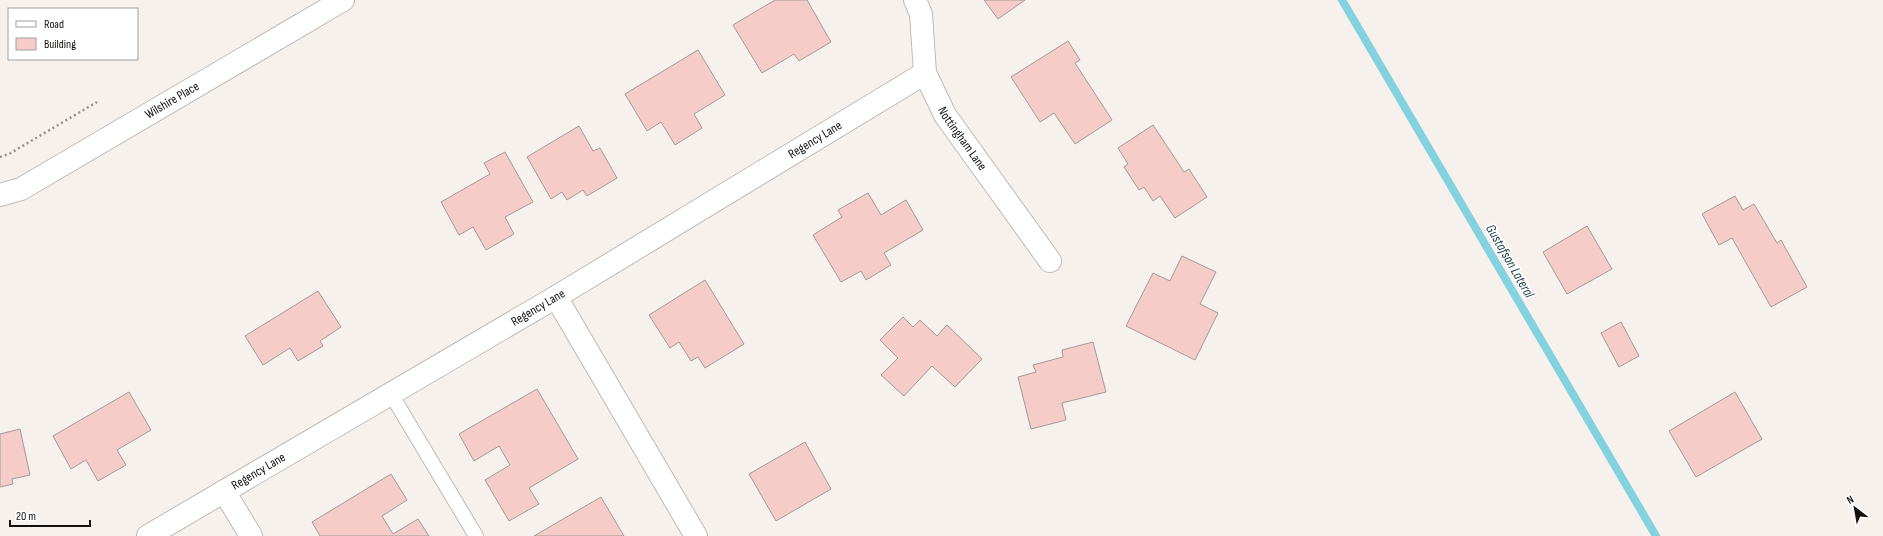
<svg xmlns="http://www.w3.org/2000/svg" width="1883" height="536" font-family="'Sofia Sans Condensed',sans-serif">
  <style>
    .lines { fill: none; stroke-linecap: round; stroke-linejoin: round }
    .stream { stroke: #84d2df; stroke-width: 8 }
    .building { fill: #f6ccc9; stroke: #a19b9a }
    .lane-casing { stroke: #c0bab7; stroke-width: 16 }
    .street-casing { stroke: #c0bab7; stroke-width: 24 }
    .path { stroke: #94908e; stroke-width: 2.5; stroke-dasharray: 2 3; stroke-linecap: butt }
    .lane { stroke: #fff; stroke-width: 14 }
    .street { stroke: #fff; stroke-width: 22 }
    .labels { text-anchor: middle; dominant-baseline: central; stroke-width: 3.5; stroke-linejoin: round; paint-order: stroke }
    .street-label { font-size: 13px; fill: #12100f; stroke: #fff }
    .water-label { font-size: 14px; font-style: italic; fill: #1c4247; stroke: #fff }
  </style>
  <rect width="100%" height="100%" fill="#f7f1ee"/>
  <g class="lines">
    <path class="stream" d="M1342 0 1656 536"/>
  </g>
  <g class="building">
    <path d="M775 0H807L831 42 799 61 794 54 762 73 733 25Z"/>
    <path d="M984 0H1025L998 19Z"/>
    <path d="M1068 41 1080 60 1075 63 1112 120 1075 144 1054 113 1040 122 1011 77Z"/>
    <path d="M698 50 725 95 694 114 702 128 675 145 661 122 647 131 625 94Z"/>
    <path d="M1153 125 1184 172 1189 169 1207 197 1175 218 1160 196 1153 201 1144 187 1139 190 1124 167 1128 164 1118 148Z"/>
    <path d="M579 126 593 151 600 148 617 178 587 196 583 190 567 200 562 192 551 199 527 157Z"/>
    <path d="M505 152 533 202 505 217 514 234 486 250 473 227 459 235 441 202 490 174 484 163Z"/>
    <path d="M868 193 881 215 906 200 923 230 884 253 891 265 866 280 861 271 841 282 813 235 842 217 838 210Z"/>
    <path d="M1735 196 1743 210 1754 204 1777 243 1781 240 1807 287 1771 307 1732 238 1719 245 1702 214Z"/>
    <path d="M1587 226 1612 269 1567 294 1543 252Z"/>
    <path d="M1182 256 1216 272 1200 304 1218 313 1195 360 1126 326 1153 273 1170 281Z"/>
    <path d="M705 280 744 344 705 368 698 357 691 361 679 342 670 348 649 315Z"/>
    <path d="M318 291 341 327 320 341 323 346 298 361 290 348 263 365 245 336Z"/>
    <path d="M903 317 913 327 920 320 937 336 947 325 982 359 955 387 932 366 904 396 881 375 898 358 880 340Z"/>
    <path d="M1621 322 1639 356 1619 367 1601 333Z"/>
    <path d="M1093 342 1106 392 1062 403 1066 420 1031 429 1018 377 1036 372 1033 365 1063 357 1062 350Z"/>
    <path d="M537 389 578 459 529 488 539 504 509 521 485 480 510 465 499 446 474 461 459 434Z"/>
    <path d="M129 392 151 430 117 450 126 465 98 481 86 460 71 469 53 436Z"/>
    <path d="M1735 392 1762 439 1696 477 1669 431Z"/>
    <path d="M20 429 30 475 12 479 13 484 0 487V434Z"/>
    <path d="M805 442 831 489 776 521 749 474Z"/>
    <path d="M391 474 407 500 382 516 393 534 418 519 429 536H320L312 522Z"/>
    <path d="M601 497 624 536H534Z"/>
  </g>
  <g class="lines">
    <g class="lane-casing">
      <path id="lane" d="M391 394 476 536"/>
    </g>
    <g class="street-casing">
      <g id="street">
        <path id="s1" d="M915 0 921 14 925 73 945 115 1050 261"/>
        <path id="s2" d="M0 195 21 189 343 0"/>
        <path d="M556 297 696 536"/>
        <path d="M224 491 251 536"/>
        <path id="s3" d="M148 536 556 297 925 73"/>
      </g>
    </g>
    <path class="path" d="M0 157 9 154 97 102"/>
    <use href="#lane" class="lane"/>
    <use href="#street" class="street"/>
  </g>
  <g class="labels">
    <g class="street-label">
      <text stroke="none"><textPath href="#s2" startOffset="197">Wilshire Place</textPath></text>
      <text stroke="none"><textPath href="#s1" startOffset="150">Nottingham Lane</textPath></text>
      <text stroke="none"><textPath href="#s3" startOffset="776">Regency Lane</textPath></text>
      <text stroke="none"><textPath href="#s3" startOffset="452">Regency Lane</textPath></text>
      <text stroke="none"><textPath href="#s3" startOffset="128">Regency Lane</textPath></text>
    </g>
    <g class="water-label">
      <text transform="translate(1510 261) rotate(60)">Gustafson Lateral</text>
    </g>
  </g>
  <rect x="8" y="8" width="130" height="52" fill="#ffffff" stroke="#a09f9f"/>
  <rect x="16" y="21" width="20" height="6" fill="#ffffff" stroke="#a09f9f"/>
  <text x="44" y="28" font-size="12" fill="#12100f">Road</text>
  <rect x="16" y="38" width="20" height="12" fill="#f6ccc9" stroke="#a09f9f"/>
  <text x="44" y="48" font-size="12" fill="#12100f">Building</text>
  <g transform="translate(1855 508) rotate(329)" stroke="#ffffff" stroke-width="3" paint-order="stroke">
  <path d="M0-3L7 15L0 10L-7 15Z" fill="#12100f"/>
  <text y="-6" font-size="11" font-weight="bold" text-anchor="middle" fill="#12100f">N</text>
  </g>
  <path d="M10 520v6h80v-6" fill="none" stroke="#12100f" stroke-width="2"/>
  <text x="16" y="520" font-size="12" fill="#12100f" stroke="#ffffff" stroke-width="3" paint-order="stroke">20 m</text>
</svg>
